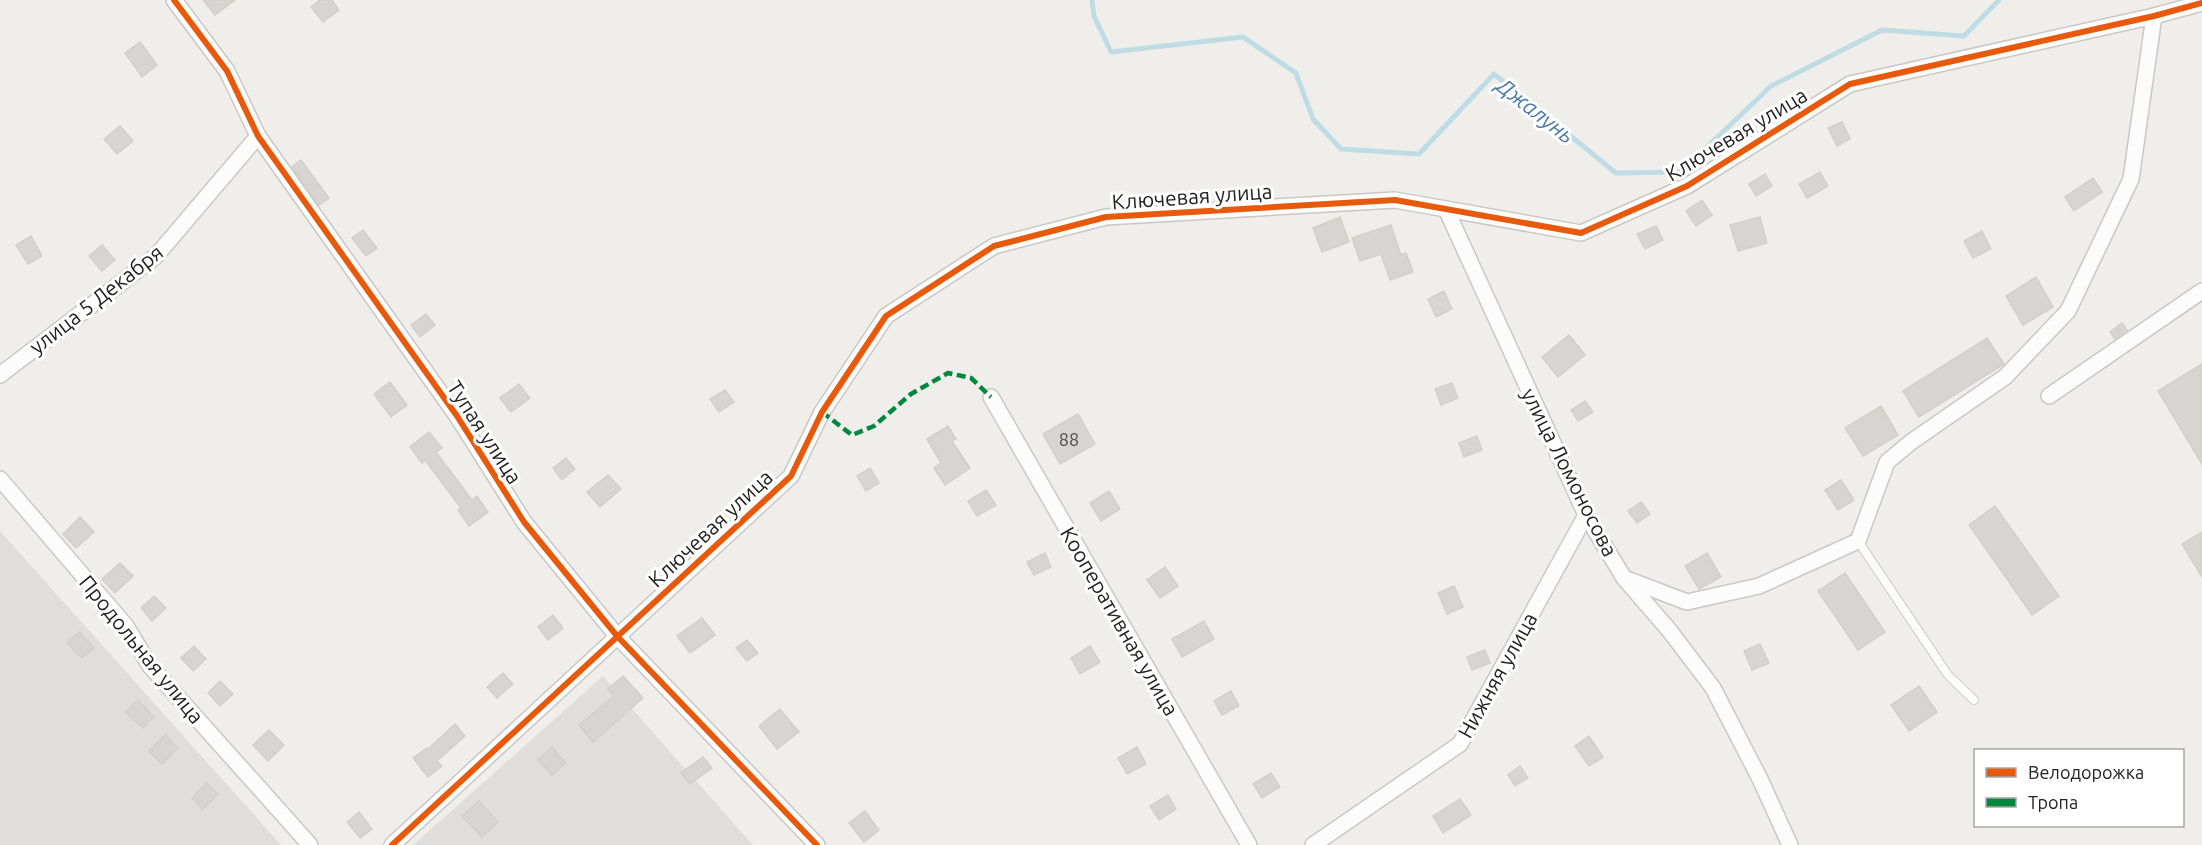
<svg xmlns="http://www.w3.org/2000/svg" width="2202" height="845" font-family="Ubuntu,sans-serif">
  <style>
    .residential { fill: #dfdedc }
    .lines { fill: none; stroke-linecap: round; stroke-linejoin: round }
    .stream { stroke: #bfdbe3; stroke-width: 5 }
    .building { fill: #d7d4d2; stroke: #d3d0cc; stroke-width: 1.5 }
    .lane-casing { stroke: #c9c8c7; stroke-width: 10 }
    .street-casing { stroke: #c9c8c7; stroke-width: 18 }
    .lane { stroke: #fdfcfc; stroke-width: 8 }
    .street { stroke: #fdfcfc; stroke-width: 15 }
    .quiet { stroke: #00873e; stroke-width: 4.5; stroke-dasharray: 9 4.5; stroke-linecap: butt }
    .cycleway-casing { stroke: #fff; stroke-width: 10 }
    .cycleway { stroke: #e8590c; stroke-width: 6 }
    .labels { text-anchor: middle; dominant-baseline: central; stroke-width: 6; stroke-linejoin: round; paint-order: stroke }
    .number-label { font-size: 18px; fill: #4f4e4e }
    .street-label { font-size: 21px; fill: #222; stroke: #fff }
    .water-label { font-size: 22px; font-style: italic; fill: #4a7aab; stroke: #fff }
  </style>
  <rect width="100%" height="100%" fill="#f0eeeb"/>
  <g class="residential">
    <path d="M0 531 281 845H0Z"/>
    <path d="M603 676 753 845H413Z"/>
  </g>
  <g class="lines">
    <path class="stream" d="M1092 0 1094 16 1111 52 1243 37 1296 73 1313 119 1341 149 1419 154 1494 74 1616 173 1681 172 1771 86 1882 30 1964 36 1999 0"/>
  </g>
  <g class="building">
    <path d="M203 0H235L215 15Z"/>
    <path d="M320 0H332L339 10 323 22 311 7Z"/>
    <path d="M140 42 157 65 142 77 125 53Z"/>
    <path d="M1842 122 1850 139 1837 146 1828 128Z"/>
    <path d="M120 126 133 141 117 154 104 139Z"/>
    <path d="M301 160 329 198 319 205 292 167Z"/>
    <path d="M1820 172 1828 186 1807 198 1799 184Z"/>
    <path d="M1765 174 1772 186 1756 196 1749 184Z"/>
    <path d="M2093 178 2102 192 2074 211 2065 197Z"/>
    <path d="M1702 200 1712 215 1696 226 1686 211Z"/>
    <path d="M1340 217 1349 242 1322 252 1313 228Z"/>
    <path d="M1760 217 1767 243 1738 251 1730 225Z"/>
    <path d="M1391 225 1401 255 1406 253 1413 272 1390 280 1381 254 1360 261 1352 238Z"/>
    <path d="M1656 226 1663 240 1645 249 1637 234Z"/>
    <path d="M363 230 377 248 366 256 352 238Z"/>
    <path d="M1982 231 1991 249 1973 258 1964 241Z"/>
    <path d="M31 236 42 256 28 264 16 245Z"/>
    <path d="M102 245 115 260 102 271 89 256Z"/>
    <path d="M2036 277 2053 307 2023 325 2006 296Z"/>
    <path d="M1444 291 1452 309 1436 317 1428 299Z"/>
    <path d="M426 314 435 325 420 337 411 325Z"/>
    <path d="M2122 323 2127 330 2115 339 2110 332Z"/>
    <path d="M1569 335 1585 355 1558 377 1542 357Z"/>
    <path d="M1987 338 2004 364 1919 417 1903 391Z"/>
    <path d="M2202 364V464L2158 391Z"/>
    <path d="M390 382 407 405 391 417 374 394Z"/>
    <path d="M1452 383 1458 398 1441 405 1435 389Z"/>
    <path d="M519 384 530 398 511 412 500 398Z"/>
    <path d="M725 390 734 402 719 412 710 399Z"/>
    <path d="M1585 401 1593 412 1578 421 1571 410Z"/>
    <path d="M1881 406 1898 435 1863 456 1845 428Z"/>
    <path d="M1078 414 1095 444 1060 464 1043 434Z"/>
    <path d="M948 426 956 439 952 441 970 468 945 485 934 468 941 463 927 439Z"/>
    <path d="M429 432 442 448 436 452 472 500 477 496 488 512 469 526 458 510 461 508 425 460 422 463 410 447Z"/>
    <path d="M1477 436 1482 450 1464 457 1459 443Z"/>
    <path d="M566 458 575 469 562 480 553 468Z"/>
    <path d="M870 468 879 483 866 491 857 476Z"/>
    <path d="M608 475 621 489 600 507 587 492Z"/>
    <path d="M1841 480 1854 500 1838 510 1825 490Z"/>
    <path d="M986 490 996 505 977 516 968 501Z"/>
    <path d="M1109 491 1120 509 1101 521 1090 503Z"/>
    <path d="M1641 502 1650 514 1637 523 1628 511Z"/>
    <path d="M1995 506 2059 596 2032 615 1969 525Z"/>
    <path d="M80 517 94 532 76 548 63 534Z"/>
    <path d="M2202 532V577L2182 544Z"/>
    <path d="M1045 553 1051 567 1034 575 1027 562Z"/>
    <path d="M1707 553 1721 577 1699 589 1685 566Z"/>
    <path d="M120 563 133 576 115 593 102 579Z"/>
    <path d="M1165 567 1178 586 1160 598 1147 580Z"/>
    <path d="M1845 573 1885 632 1858 650 1818 591Z"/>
    <path d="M1454 586 1463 607 1447 614 1438 593Z"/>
    <path d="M154 596 166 608 152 621 141 608Z"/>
    <path d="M553 615 563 628 548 640 538 627Z"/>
    <path d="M702 618 715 635 690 653 677 636Z"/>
    <path d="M1204 621 1214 639 1182 657 1172 639Z"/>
    <path d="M79 632 94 648 82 658 67 643Z"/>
    <path d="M747 640 758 653 747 661 736 648Z"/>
    <path d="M1760 644 1769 663 1752 670 1744 651Z"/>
    <path d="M194 646 206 659 193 671 181 658Z"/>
    <path d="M1090 646 1100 662 1080 674 1071 658Z"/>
    <path d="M1485 650 1490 663 1472 670 1467 657Z"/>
    <path d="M503 673 513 684 497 698 487 687Z"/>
    <path d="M623 676 643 698 593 742 579 725 614 696 608 689Z"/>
    <path d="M220 681 233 694 220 706 208 693Z"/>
    <path d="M1919 686 1937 712 1909 731 1891 705Z"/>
    <path d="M1231 691 1239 706 1222 715 1214 701Z"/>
    <path d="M138 700 154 717 143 728 126 712Z"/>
    <path d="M780 709 799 732 777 749 759 726Z"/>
    <path d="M455 724 465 736 437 761 442 766 428 777 413 758 427 748 428 749Z"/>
    <path d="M269 730 284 745 268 761 253 745Z"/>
    <path d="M165 735 178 748 162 764 149 751Z"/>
    <path d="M1589 736 1603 757 1589 766 1575 746Z"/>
    <path d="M552 747 566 763 552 775 538 760Z"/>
    <path d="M1137 747 1146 764 1127 774 1118 758Z"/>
    <path d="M703 757 712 768 690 784 681 773Z"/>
    <path d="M1520 766 1528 778 1515 786 1508 775Z"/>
    <path d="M1271 773 1280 787 1262 798 1253 784Z"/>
    <path d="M207 783 218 794 203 809 192 798Z"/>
    <path d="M1168 795 1176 809 1159 820 1150 806Z"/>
    <path d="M1460 799 1471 815 1443 833 1433 816Z"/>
    <path d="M479 801 498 822 482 837 462 816Z"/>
    <path d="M865 811 879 830 864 842 849 823Z"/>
    <path d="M359 812 372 829 360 838 347 822Z"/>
  </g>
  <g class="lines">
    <g class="lane-casing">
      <path id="lane" d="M1858 541 1948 675 1974 700"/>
    </g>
    <g class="street-casing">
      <g id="street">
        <path d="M174 0 227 71 258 136 457 416 524 522 617 636 817 845"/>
        <path d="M1446 209 1586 515 1624 578 1669 630 1713 688 1760 779 1790 845"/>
        <path d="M0 375 156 256 258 136"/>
        <path d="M2049 396 2202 291"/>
        <path d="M991 397 1249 845"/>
        <path d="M0 479 126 626 150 666 310 845"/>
        <path d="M1624 578 1687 602 1759 586 1858 541 1887 462 1911 442 2005 377 2068 311 2131 179 2154 16"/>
        <path d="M392 845 791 476 822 412 886 316 994 246 1106 217 1395 200 1581 233 1687 186 1850 84 2154 16 2202 3"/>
        <path d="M1313 845 1460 744 1586 515"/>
      </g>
    </g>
    <use href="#lane" class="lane"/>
    <use href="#street" class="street"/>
    <path class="quiet" d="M822 412 852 435 874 426 911 394 948 373 971 378 991 397"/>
    <g class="cycleway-casing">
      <g id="cycleway">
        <path d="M174 0 227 71 258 136 457 416 524 522 617 636 817 845"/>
        <path d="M392 845 791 476 822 412 886 316 994 246 1106 217 1395 200 1581 233 1687 186 1850 84 2154 16 2202 3"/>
      </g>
    </g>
    <use href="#cycleway" class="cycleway"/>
  </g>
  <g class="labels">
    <g class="number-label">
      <text x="1069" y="439">88</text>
    </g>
    <g class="street-label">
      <text transform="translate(1736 134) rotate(-31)">Ключевая улица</text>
      <text transform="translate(1192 196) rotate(-4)">Ключевая улица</text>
      <text transform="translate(96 299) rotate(-38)">улица 5 Декабря</text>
      <text transform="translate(485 432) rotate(57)">Тупая улица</text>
      <text transform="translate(1570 472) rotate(63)">улица Ломоносова</text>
      <text transform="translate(710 528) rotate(-43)">Ключевая улица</text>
      <text transform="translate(1120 621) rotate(60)">Кооперативная улица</text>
      <text transform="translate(142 649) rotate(51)">Продольная улица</text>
      <text transform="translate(1497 675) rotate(-61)">Нижняя улица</text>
    </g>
    <g class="water-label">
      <text transform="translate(1536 110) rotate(38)">Джалунь</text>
    </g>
  </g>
  <rect x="1974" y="749" width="210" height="78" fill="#ffffff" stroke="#a7a7a7" stroke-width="1.5"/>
  <rect x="1986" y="768" width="30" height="9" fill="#e8590c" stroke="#a7a7a7" stroke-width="1.5"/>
  <text x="2028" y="779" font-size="18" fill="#222222">Велодорожка</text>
  <rect x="1986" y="798" width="30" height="9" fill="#00873e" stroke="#a7a7a7" stroke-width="1.5"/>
  <text x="2028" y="809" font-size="18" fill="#222222">Тропа</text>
</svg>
